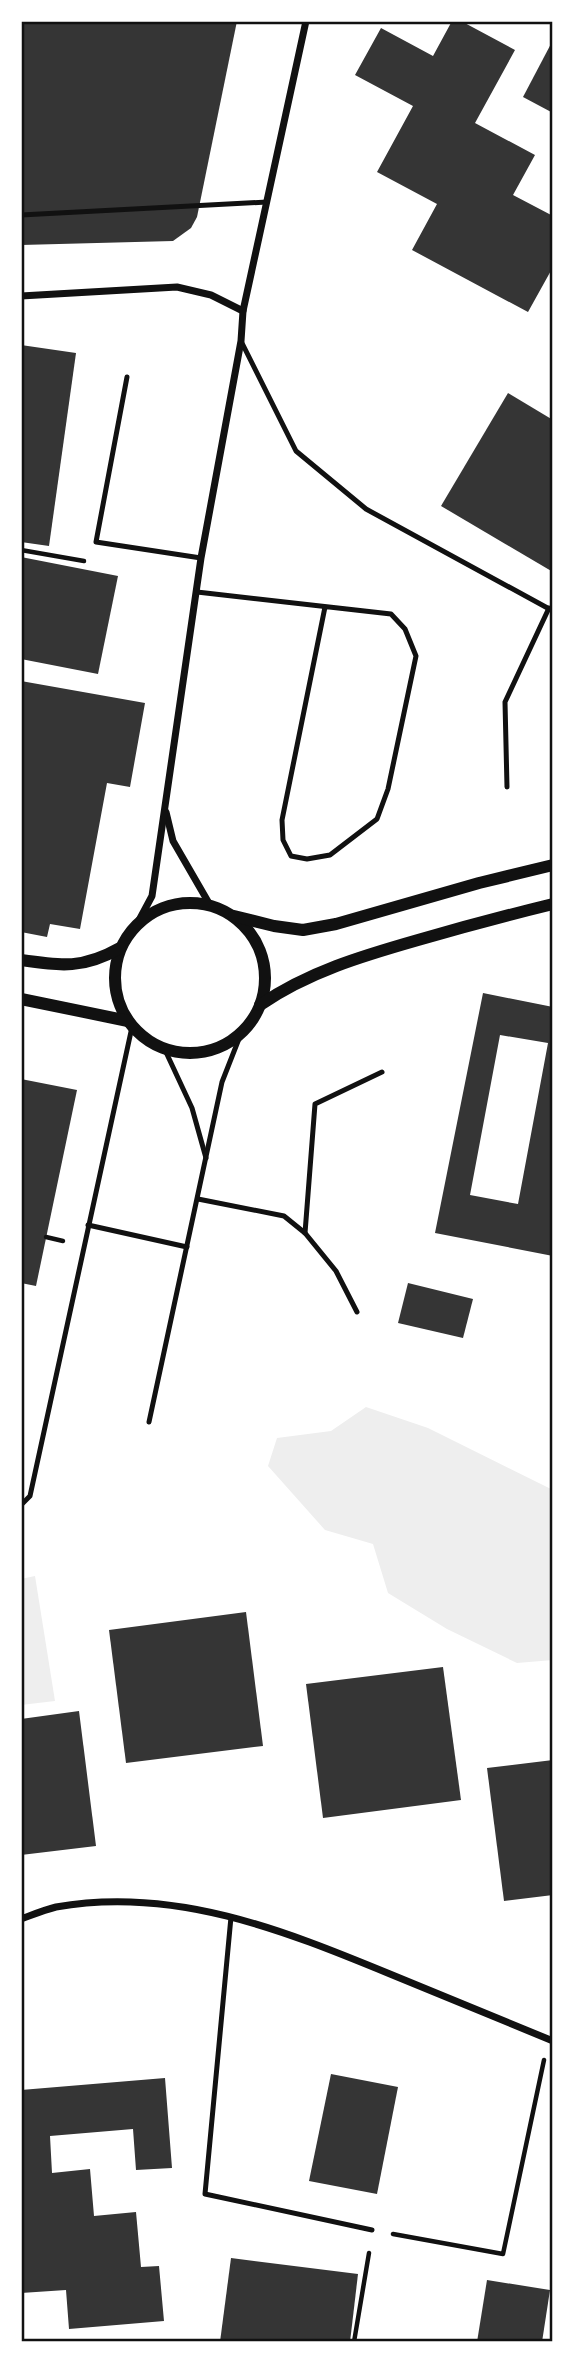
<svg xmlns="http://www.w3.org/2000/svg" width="574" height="2363" font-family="'PT Sans',sans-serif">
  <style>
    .green { fill: #eee }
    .building { fill: #353535; fill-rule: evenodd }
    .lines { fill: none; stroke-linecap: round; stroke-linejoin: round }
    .path { stroke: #111; stroke-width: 4.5 }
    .service { stroke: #111; stroke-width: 5 }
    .minor { stroke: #111; stroke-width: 7 }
    .tertiary { stroke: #111; stroke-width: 12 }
    .neatline { fill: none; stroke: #111; stroke-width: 2.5 }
  </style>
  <rect width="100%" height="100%" fill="#fff"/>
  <g class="green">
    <path d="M366 1407 428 1428 553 1490V1660L517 1663 447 1629 388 1593 373 1544 325 1530 268 1466 277 1438 331 1431Z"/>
    <path d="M35 1576 55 1701 21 1705V1579Z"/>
  </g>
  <g class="building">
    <path d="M21 21H237L197 217 191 228 173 241 21 245Z"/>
    <path d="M452 21H461L515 50 475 123 535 155 513 195 553 216V267L528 312 412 250 437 204 377 172 413 106 355 75 381 28 433 56Z"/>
    <path d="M553 40V113L523 97Z"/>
    <path d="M21 345 76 353 49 546 21 542Z"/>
    <path d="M508 393 553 420V572L441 506Z"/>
    <path d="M21 557 118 576 98 674 21 659Z"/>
    <path d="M21 681 145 703 130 787 107 783 80 929 50 924 47 937 21 932Z"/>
    <path d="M483 993 553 1007V1256L435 1233ZM500 1035 548 1043 518 1204 470 1195Z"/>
    <path d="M21 1079 77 1090 36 1286 21 1283Z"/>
    <path d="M408 1283 473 1299 463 1338 398 1323Z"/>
    <path d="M246 1612 263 1746 126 1763 109 1630Z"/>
    <path d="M443 1667 461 1800 323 1818 306 1684Z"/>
    <path d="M79 1711 96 1846 21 1855V1719Z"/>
    <path d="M553 1760V1895L504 1901 487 1768Z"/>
    <path d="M331 2074 398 2087 377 2194 309 2181Z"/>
    <path d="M165 2078 172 2168 136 2170 133 2129 50 2136 52 2173 90 2169 94 2216 136 2212 141 2267 159 2266 164 2321 69 2329 66 2290 21 2293V2090Z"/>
    <path d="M231 2258 358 2274 350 2342H220Z"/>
    <path d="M487 2280 550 2290 542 2342H477Z"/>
  </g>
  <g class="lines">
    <g class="path">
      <path d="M21 550 84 561"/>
      <path d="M46 1237 63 1241"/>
      <path d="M393 2234 503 2254 544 2060"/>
      <path d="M354 2342 369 2253"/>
    </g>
    <g class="service">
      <path d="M21 215 267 202"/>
      <path d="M241 341 296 451 366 509 553 611"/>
      <path d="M127 377 96 542 201 558"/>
      <path d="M197 592 391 614 405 629 416 656 388 789 377 819 330 855 307 859 291 856 283 840 282 820 325 607"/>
      <path d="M507 787 505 702 549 608"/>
      <path d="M165 1050 192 1108 206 1158"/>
      <path d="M198 1199 284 1216 305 1233 336 1271 357 1312"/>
      <path d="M88 1225 187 1247"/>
      <path d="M305 1233 315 1104 382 1072"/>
      <path d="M149 1422 222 1082 242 1031"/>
      <path d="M21 1505 30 1496 132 1027"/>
      <path d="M231 1917 205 2194 372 2230"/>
    </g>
    <g class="minor">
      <path d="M21 296 177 287 211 295 243 311"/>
      <path d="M166 812 173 841 210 905"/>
      <path d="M137 924 152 896 201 558 241 341 243 311 306 21"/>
      <path d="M21 1919C32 1915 44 1910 56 1907 174 1886 283 1930 390 1974 445 1997 499 2019 553 2041"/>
    </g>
    <g class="tertiary">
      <circle cx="190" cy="978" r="75"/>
      <path d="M234 916 274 926 303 930 336 924 479 883 553 865"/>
      <path d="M21 960C62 966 83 969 120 948"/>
      <path d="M21 999 128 1021"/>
      <path d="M260 1005C308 972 362 956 418 940 463 927 508 915 553 904"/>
    </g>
  </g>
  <rect width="574" height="2363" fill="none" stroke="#ffffff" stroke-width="46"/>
  <rect x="23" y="23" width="528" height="2317" class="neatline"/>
</svg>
